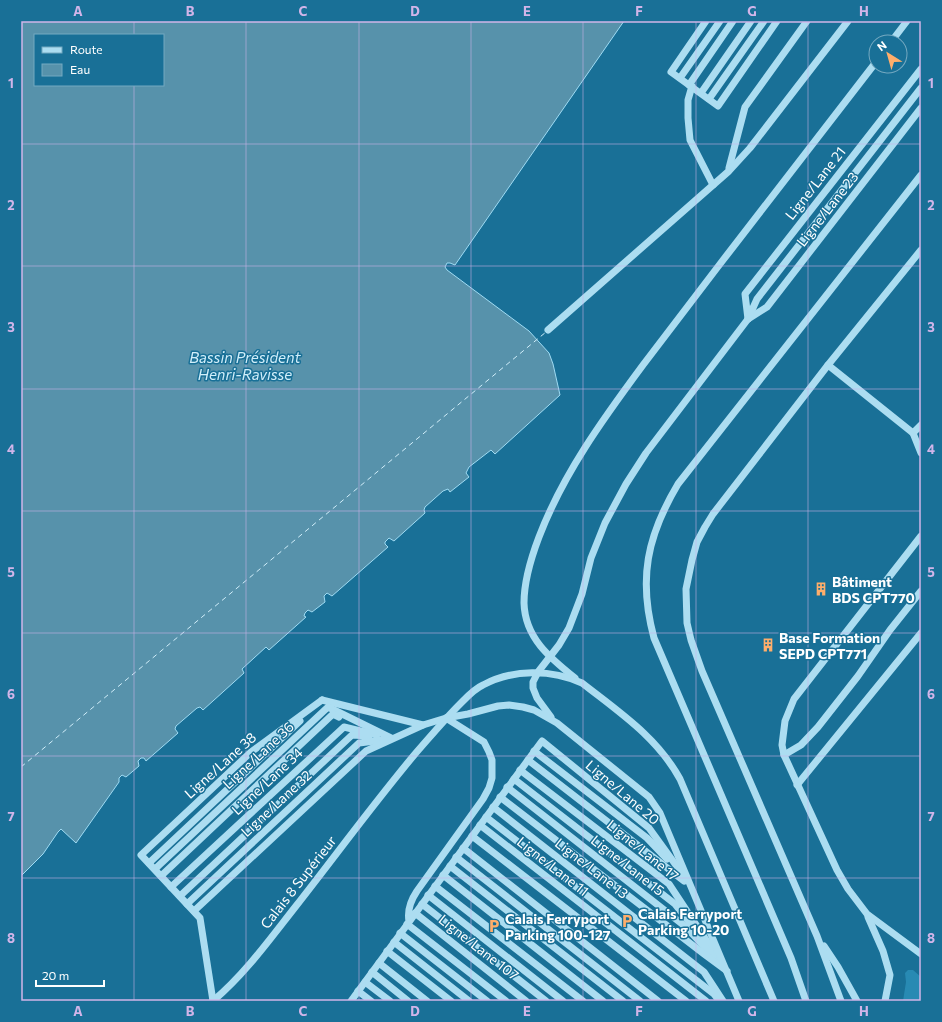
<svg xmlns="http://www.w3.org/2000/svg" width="942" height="1022" font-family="Commissioner,sans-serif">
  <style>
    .green { fill: #288ab3 }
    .water { fill: #5792ab; stroke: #9fdbf3; fill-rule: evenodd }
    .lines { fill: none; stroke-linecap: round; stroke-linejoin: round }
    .ferry { stroke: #d1eefa; stroke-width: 1; stroke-dasharray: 5 4; stroke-linecap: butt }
    .minor { stroke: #acddf1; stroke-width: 7 }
    .grid { fill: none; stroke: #d1b5e9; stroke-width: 1; stroke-opacity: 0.55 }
    .labels { text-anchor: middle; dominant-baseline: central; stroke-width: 3; stroke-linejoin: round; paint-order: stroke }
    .street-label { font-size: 14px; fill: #fff; stroke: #197097 }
    .poi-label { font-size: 14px; font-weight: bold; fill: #fff; stroke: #197097; text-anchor: start }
    .water-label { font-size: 15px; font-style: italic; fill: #d1eefa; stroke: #197097 }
    .neatline { fill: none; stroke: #d1b5e9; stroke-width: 1.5 }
    .grid-label { font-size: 13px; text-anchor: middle; font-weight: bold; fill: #d1b5e9 }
  </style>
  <rect width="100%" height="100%" fill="#197097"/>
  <path class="green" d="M908 970H913L921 977V1001H903L906 982 905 973Z"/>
  <path class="water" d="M21 21H624L455 265 450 263H447L445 267 447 270 529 331 549 353 553 364 560 395 495 454 491 450 469 467 466 473 469 477 450 492 448 489 443 491 425 507 424 510 425 513 394 541 389 538 385 542V544L388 547 332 596 327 593 324 596 325 602 312 612 308 610 305 613 304 616 306 617 269 650 266 647 242 669 244 673 203 710 200 707 197 708 176 726 175 729 178 733 146 761 144 758H141L138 761 139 766 126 777 122 775 119 778V782L76 843 61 829 58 832 43 854 21 876ZM35 35H163V85H35Z"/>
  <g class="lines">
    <path class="ferry" d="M21 767 546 332"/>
    <g class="minor">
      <path d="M706 21 671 72 718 106 777 21"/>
      <path d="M891 42 907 21"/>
      <path d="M680 78 720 21"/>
      <path d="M689 85 733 21"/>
      <path d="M692 86 688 100V118L690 140 713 185"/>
      <path d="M701 93 751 21"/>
      <path d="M709 99 764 21"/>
      <path d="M729 168 745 107 807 21"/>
      <path d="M748 319 745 294 921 69"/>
      <path d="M748 319 767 307 921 108"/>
      <path d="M548 330 729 171 750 148 848 21"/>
      <path d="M828 365 913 433 921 453"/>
      <path d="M913 433 921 425"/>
      <path d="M921 536 794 699 785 721 782 745 784 755 837 870 848 889 867 914 921 954"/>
      <path d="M575 678C550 658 525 638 524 603 524 581 531 558 539 537 563 474 603 419 643 365 669 331 695 297 720 264 772 196 824 129 876 62"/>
      <path d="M322 700 423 725"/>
      <path d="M551 717 537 698 533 688V682L538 672 559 645 569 628 582 594 591 558 605 523 626 484 646 453 748 319 757 299 921 88"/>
      <path d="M534 751 647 838 667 859"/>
      <path d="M784 755 801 745 818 727 858 676 890 630 921 591"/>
      <path d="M528 760 684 881"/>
      <path d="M520 770 669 884 718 958"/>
      <path d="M514 779 675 904 690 923"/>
      <path d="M797 785 921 633"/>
      <path d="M507 787 686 927 713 956"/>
      <path d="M500 797 704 954 727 971"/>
      <path d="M493 807 704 972 723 1001"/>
      <path d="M486 817 714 994 718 999"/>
      <path d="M480 825 706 1001"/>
      <path d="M472 836 686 1001"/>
      <path d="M463 848 658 1001"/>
      <path d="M456 857 640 1001"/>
      <path d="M149 863 300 721"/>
      <path d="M450 866 623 1001"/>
      <path d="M155 869 328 707 391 738"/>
      <path d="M443 875 603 1001"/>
      <path d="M161 876 333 714 339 717"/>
      <path d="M435 886 583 1001"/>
      <path d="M171 887 344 727 377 735"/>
      <path d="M428 895 563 1001"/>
      <path d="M180 896 352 735 369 736"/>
      <path d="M187 904 359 743 383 740"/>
      <path d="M422 904 546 1001"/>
      <path d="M194 911 366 751 423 725 446 718 468 714 498 706 509 705 523 707 534 710 557 723 649 797 660 813 739 1001"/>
      <path d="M415 913 526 1001"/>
      <path d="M868 917 883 951 890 975 885 1001"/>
      <path d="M409 921C407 910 411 900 417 891L483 799 489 788 492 778V760L489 752 484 742 446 718"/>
      <path d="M407 924 506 1001"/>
      <path d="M400 933 487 1001"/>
      <path d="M394 942 469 1001"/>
      <path d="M824 946 838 967 857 1001"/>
      <path d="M387 951 451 1001"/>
      <path d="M379 963 427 1001"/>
      <path d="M372 972 408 1001"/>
      <path d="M365 982 390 1001"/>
      <path d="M358 991 371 1001"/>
      <path d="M213 1001C245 974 270 939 296 906 336 855 374 803 415 754 430 737 444 720 460 704 467 697 474 689 483 685 513 669 551 669 582 683 619 712 657 737 680 779L774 1001"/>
      <path d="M213 1001 200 918 141 855 251 752 322 700"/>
      <path d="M351 1001 542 741 649 828 686 879"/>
      <path d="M806 1001 791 958 654 638C638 579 647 536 678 484L921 175"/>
      <path d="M841 1001 817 936 702 671 691 640 687 623 686 589 692 560 697 542 705 527 713 514 828 365 921 250"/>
    </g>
  </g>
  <path class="grid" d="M134 21V35M246 21V1001M359 21V1001M471 21V1001M583 21V1001M696 21V1001M808 21V1001M134 85V1001M21 144H921M21 266H921M21 389H921M21 511H921M21 633H921M21 756H921M21 878H921"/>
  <defs>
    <g id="building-bare" transform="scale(1.08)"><path d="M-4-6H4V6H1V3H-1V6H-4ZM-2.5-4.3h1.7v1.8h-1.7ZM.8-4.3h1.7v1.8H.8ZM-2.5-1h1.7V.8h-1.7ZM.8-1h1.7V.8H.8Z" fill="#ffae6b" stroke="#197097" stroke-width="2.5" paint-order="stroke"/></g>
    <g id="parking-bare" transform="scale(1.08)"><path d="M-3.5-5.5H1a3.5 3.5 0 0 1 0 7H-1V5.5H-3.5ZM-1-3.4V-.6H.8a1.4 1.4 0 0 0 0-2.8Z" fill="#ffae6b" stroke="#197097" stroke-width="2.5" paint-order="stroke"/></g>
  </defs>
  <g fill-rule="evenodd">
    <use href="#building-bare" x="821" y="589"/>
    <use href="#building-bare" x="768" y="645"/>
    <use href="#parking-bare" x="627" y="921"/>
    <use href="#parking-bare" x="494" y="926"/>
  </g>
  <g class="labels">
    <g class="street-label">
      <text transform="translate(815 183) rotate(-52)">Ligne/Lane 21</text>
      <text transform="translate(827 209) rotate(-52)">Ligne/Lane 23</text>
      <text transform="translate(258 755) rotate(-43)">Ligne/Lane 36</text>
      <text transform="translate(220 765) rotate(-42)">Ligne/Lane 38</text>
      <text transform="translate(267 781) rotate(-43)">Ligne/Lane 34</text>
      <text transform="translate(623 792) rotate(40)">Ligne/Lane 20</text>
      <text transform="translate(276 803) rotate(-43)">Ligne/Lane 32</text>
      <text transform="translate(643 850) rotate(39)">Ligne/Lane 17</text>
      <text transform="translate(628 865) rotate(38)">Ligne/Lane 15</text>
      <text transform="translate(553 866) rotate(38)">Ligne/Lane 11</text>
      <text transform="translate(592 868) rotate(38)">Ligne/Lane 13</text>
      <text transform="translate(298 882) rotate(-52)">Calais 8 Supérieur</text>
      <text transform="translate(479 947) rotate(38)">Ligne/Lane 107</text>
    </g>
    <g class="poi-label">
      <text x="832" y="581">Bâtiment<tspan x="832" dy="16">BDS CPT770</tspan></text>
      <text x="779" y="637">Base Formation<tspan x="779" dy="16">SEPD CPT771</tspan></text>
      <text x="638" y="913">Calais Ferryport<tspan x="638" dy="16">Parking 10-20</tspan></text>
      <text x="505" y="918">Calais Ferryport<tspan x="505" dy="16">Parking 100-127</tspan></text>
    </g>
    <g class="water-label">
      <text x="245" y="357">Bassin Président<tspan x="245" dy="17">Henri-Ravisse</tspan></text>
    </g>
  </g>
  <rect width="942" height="1022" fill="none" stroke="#197097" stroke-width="44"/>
  <rect x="34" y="34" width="130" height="52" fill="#197097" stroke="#75a9c1"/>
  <rect x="42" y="47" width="20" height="6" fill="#acddf1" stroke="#75a9c1"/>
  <text x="70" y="54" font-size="12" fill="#ffffff">Route</text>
  <rect x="42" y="64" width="20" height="12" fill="#5792ab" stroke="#75a9c1"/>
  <text x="70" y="74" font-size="12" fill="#ffffff">Eau</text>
  <g transform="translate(888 54) rotate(323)"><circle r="19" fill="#197097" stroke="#75a9c1"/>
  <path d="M0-3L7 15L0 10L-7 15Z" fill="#ffae6b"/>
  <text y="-6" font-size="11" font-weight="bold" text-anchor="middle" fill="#ffffff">N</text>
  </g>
  <path d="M36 980v6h68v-6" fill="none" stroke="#ffffff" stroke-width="2"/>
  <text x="42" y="980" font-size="12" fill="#ffffff" stroke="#197097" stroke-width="3" paint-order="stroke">20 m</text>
  <rect x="22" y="22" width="898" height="978" class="neatline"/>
  <g class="grid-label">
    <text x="78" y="16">A</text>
    <text x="190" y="16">B</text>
    <text x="303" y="16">C</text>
    <text x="415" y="16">D</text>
    <text x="527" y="16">E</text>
    <text x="639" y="16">F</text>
    <text x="752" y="16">G</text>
    <text x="864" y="16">H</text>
    <text x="11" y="88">1</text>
    <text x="931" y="88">1</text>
    <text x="11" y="210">2</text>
    <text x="931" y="210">2</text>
    <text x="11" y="332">3</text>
    <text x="931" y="332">3</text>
    <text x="11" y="454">4</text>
    <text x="931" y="454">4</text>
    <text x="11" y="577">5</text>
    <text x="931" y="577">5</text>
    <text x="11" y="699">6</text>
    <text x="931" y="699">6</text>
    <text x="11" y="821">7</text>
    <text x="931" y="821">7</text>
    <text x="11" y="943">8</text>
    <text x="931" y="943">8</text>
    <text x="78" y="1016">A</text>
    <text x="190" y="1016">B</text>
    <text x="303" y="1016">C</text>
    <text x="415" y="1016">D</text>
    <text x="527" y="1016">E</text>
    <text x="639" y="1016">F</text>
    <text x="752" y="1016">G</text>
    <text x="864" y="1016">H</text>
  </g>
</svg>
